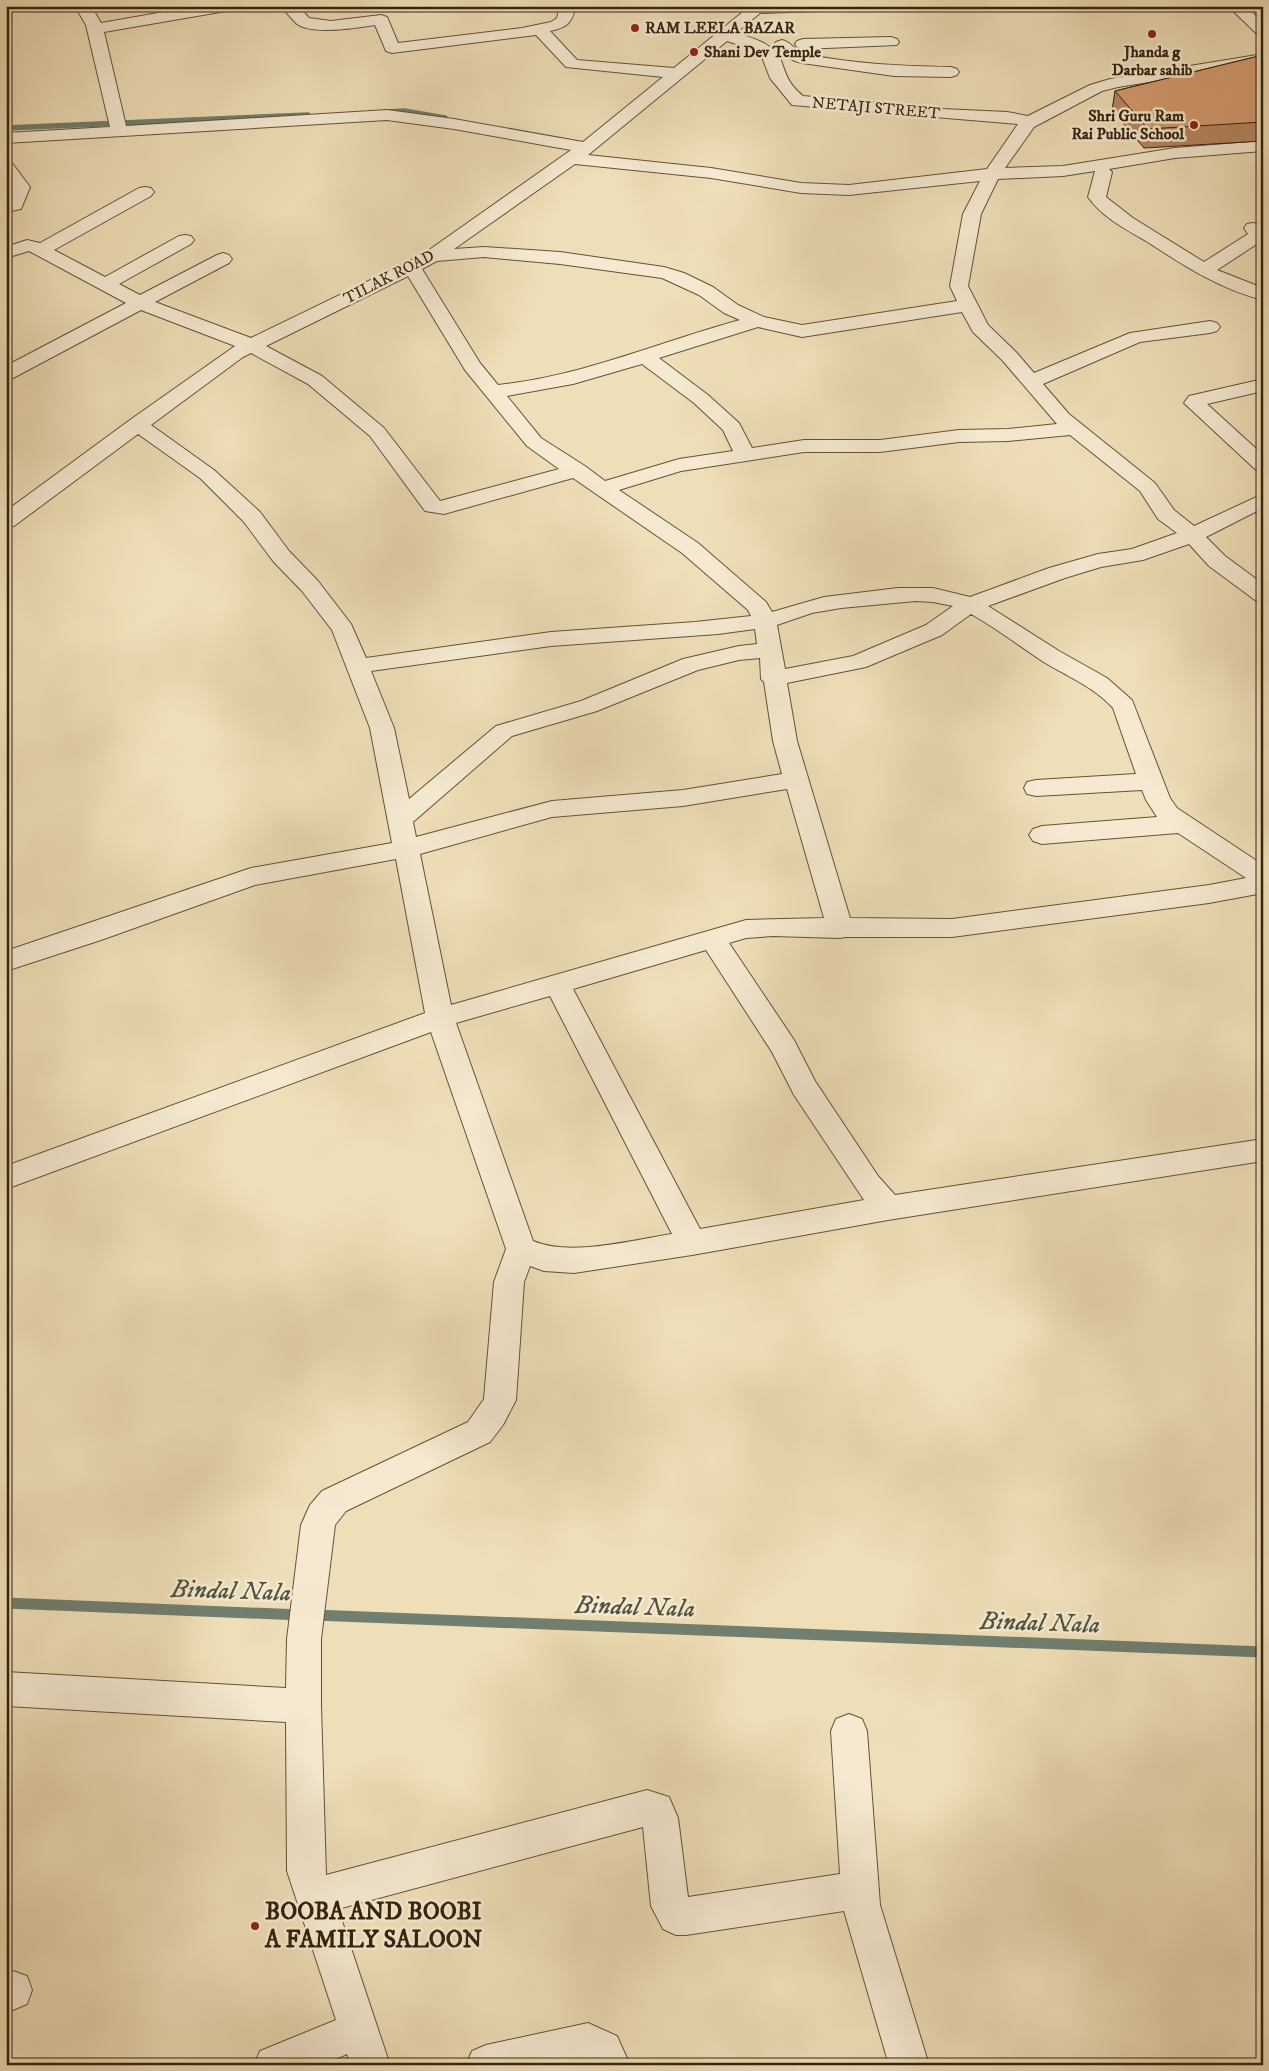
<svg xmlns="http://www.w3.org/2000/svg" width="1269" height="2071" font-family="'IM FELL DW Pica',serif">
  <style>
    .lines { fill: none; stroke-linecap: round; stroke-linejoin: round }
    .stream-far1 { stroke: #717f70; stroke-width: 5.5 }
    .stream { stroke: #717f70; stroke-width: 11 }
    .minor-casing { stroke: #625338; stroke-width: 2 }
    .minor { fill: #f5ead1; fill-rule: evenodd }
    .wall { fill: #b78863; stroke: #33240e }
    .building { fill: #d59e73; stroke: #33240e }
    .poi-dot { fill: #8f2418; stroke: #f5ead1; stroke-width: 2 }
    .labels { text-anchor: middle; dominant-baseline: central; stroke-width: 5; stroke-linejoin: round; paint-order: stroke }
    .far-poi-label { font-size: 16px; font-weight: bold; fill: #33240e; stroke: #f5ead1; text-anchor: start }
    .far-street-label { font-size: 16px; fill: #33240e; stroke: #f5ead1 }
    .near-poi-label { font-size: 24px; font-weight: bold; fill: #33240e; stroke: #f5ead1; text-anchor: start }
    .near-water-label { font-size: 25px; font-style: italic; fill: #52523f; stroke: #f5ead1 }
  </style>
  <rect width="100%" height="100%" fill="#efdfb8"/>
  <filter id="stains"><feTurbulence type="fractalNoise" baseFrequency=".004" numOctaves="4"/><feColorMatrix values="0 0 0 0 .2 0 0 0 0 .09 0 0 0 0 .02 0 0 0 .5 -.17"/></filter>
  <radialGradient id="worn" r=".72"><stop offset=".6" stop-color="#630" stop-opacity="0"/><stop offset="1" stop-color="#630" stop-opacity=".3"/></radialGradient>
  <g class="lines">
    <g class="stream-far1">
      <path d="M386 112 404 111 445 118"/>
      <path d="M6 128 308 115"/>
    </g>
    <g class="stream">
      <path d="M6 1603 301 1615"/>
      <path d="M314 1615 1263 1652"/>
    </g>
    <g class="minor-casing">
      <g id="minor">
        <path d="M75 6H91L101 23 198 6H234L231 9 226 11 104 32 126 126 387 110 454 119 583 142 663 77 566 67 536 35 392 53 386 51 375 25C357 28 312 35 297 24 292 19 286 12 281 6H298L309 18 331 21 381 15 387 17 398 43 522 28 551 22 557 18 560 6H576C571 24 568 27 550 31L577 60 674 68 744 11 737 9 734 6H826L823 9 818 11 760 13 736 33C753 38 776 44 782 63 787 78 790 85 803 96L942 109 1007 112 1028 116 1090 85 1110 79 1263 54V64L1118 87 1102 91 1034 127 1005 168 1063 166 1175 148 1263 141V151L1175 158 1109 169 1112 172 1106 197 1133 218 1204 262 1248 234 1244 228 1247 224 1253 223 1259 224 1263 229V240L1217 270 1263 288V300C1219 289 1183 265 1146 241 1125 229 1102 217 1088 197L1095 171 1063 176 998 179 981 214 968 286 988 325 1016 352 1034 373 1130 333 1210 321 1217 323 1220 327 1217 331 1210 333 1140 342 1043 384 1069 414 1155 483 1174 510 1194 526 1263 494V508L1206 537 1225 556 1263 584V602L1255 600 1209 566 1189 544 1143 560 1101 567 1065 578 988 606 1059 651 1107 678 1132 700 1170 798 1177 808 1263 865V893L1209 903 952 937H845L840 938 773 936 746 938 729 943 794 1040 815 1081 878 1176 895 1195 1263 1139V1161L888 1220 692 1255 574 1273 544 1271 530 1266 524 1282 516 1400 503 1425 490 1442 346 1511 335 1525 321 1639V1706L326 1875 647 1790 669 1797 678 1818 688 1897 840 1874 831 1731 836 1719 849 1714 862 1719 867 1731 880 1905 929 2065H889L844 1911 686 1935H676L663 1929 651 1906 643 1827 338 1909 390 2065H350L347 2054 322 2065H254L260 2051 336 2020 287 1871 286 1722 6 1706V1672L286 1688 287 1639 301 1525 310 1505 322 1491 468 1422 484 1399 494 1282 506 1249 431 1032 6 1189V1166L425 1013 396 859 255 885 101 940 6 971V951L251 868 392 843 370 728 332 630 302 591 273 561 244 522 200 478 138 434 14 526 6 527V511L130 420 235 346 141 310 13 378 6 380V366L126 303 29 251 6 258V247L27 240 40 243 139 188 145 187 151 188 154 192 151 196 54 250 105 277 179 236 185 235 191 236 194 240 191 244 119 284 140 295 217 255 223 253 229 255 232 259 229 263 155 302 251 338 422 255 571 150 454 129 387 120 6 143V133L110 127 86 25ZM727 41 751 49 762 57 770 78 792 105 1018 124 987 169 849 185 801 183 711 168 588 155ZM575 164 711 178 801 193 849 195 980 181 963 214 950 286 957 301 802 325 764 317 738 305 713 287 684 273 664 267 560 252 484 247 454 249ZM484 257 560 264 662 278 699 295 724 313 740 320C659 342 583 376 498 385L480 363 422 269 437 261ZM408 276 465 370 527 446 559 469 440 501 384 428 322 376 266 346ZM962 312 973 332 1002 360 1057 424 1008 429 959 430 880 440H804L752 448 739 423 708 395 659 358 758 327 802 337ZM251 353 308 384 370 436 425 511 444 514 573 478 682 553 748 610 751 616 695 622 551 632 366 658 351 624 318 581 289 551 260 512 214 470 151 425 243 357ZM642 364 694 403 723 430 733 451 679 459 605 481 585 466 541 438 507 396 573 384ZM1070 435 1140 491 1158 519 1177 533 1132 549 1098 554 1049 568 970 597 933 588H898L824 597 772 612 766 602 698 543 619 490 681 471 804 452H880L959 442 1008 441ZM916 601 933 602 953 606 926 625 853 656 785 669 777 625 812 613 841 608ZM971 614C996 628 1018 645 1042 661 1066 676 1093 686 1113 708L1136 774 1036 780 1027 782 1024 788 1027 794 1036 796 1142 790 1146 800 1157 817 1042 826 1033 829 1029 835 1033 841 1042 844 1178 833 1246 878 1209 885 952 919 850 918 797 741 787 683 866 667 942 635ZM755 629 757 644 739 646 683 659 581 701 496 726 409 799 394 728 371 671 551 646 718 634ZM760 658 761 679 764 682 773 741 782 774 683 790 552 801 416 837 413 822 512 736 597 711 698 670 739 660ZM787 789 824 918 746 920 451 1005 420 854 552 817 683 806ZM706 950 772 1052 794 1095 864 1200 700 1229 573 989ZM550 996 672 1234C632 1240 571 1257 533 1241L456 1023Z"/>
        <path d="M1228 6H1245L1263 22V36L1257 34Z"/>
        <path d="M891 37 897 39 899 42 897 45 803 49 797 47 795 44 797 41 803 39Z"/>
        <path d="M782 40C791 42 796 52 805 54 853 64 902 66 951 67L957 69 959 72 957 75 951 77 894 76 802 63C791 61 781 54 774 45L776 42Z"/>
        <path d="M6 162 12 163 30 187 21 209 6 212V202L12 187 6 179Z"/>
        <path d="M1263 379V391L1207 404 1263 455V472L1256 470 1184 403 1189 396Z"/>
        <path d="M13 1971 27 1976 32 1990 27 2004 6 2013V1973Z"/>
        <path d="M588 2023 617 2036 630 2065H589L587 2063 578 2065H466L472 2051 486 2045Z"/>
      </g>
    </g>
    <use href="#minor" class="minor"/>
  </g>
  <path class="wall" d="M1263 55V141L1144 148 1112 110 1115 91Z"/>
  <path class="building" d="M1263 55V122L1148 129 1115 91Z"/>
  <g class="poi-dot">
    <circle cx="635" cy="28" r="5"/>
    <circle cx="1152" cy="34" r="5"/>
    <circle cx="694" cy="52" r="5"/>
    <circle cx="1194" cy="125" r="5"/>
    <circle cx="255" cy="1926" r="5"/>
  </g>
  <g class="labels">
    <g class="far-poi-label">
      <text x="645" y="28">RAM LEELA BAZAR</text>
      <text x="704" y="52">Shani Dev Temple</text>
      <text x="1152" y="52" text-anchor="middle">Jhanda g<tspan x="1152" dy="18">Darbar sahib</tspan></text>
      <text x="1184" y="116" text-anchor="end">Shri Guru Ram<tspan x="1184" dy="18">Rai Public School</tspan></text>
    </g>
    <g class="far-street-label">
      <text transform="translate(876 108) rotate(5)">NETAJI STREET</text>
      <text transform="translate(389 277) rotate(-27)">TILAK ROAD</text>
    </g>
    <g class="near-poi-label">
      <text x="265" y="1912">BOOBA AND BOOBI<tspan x="265" dy="28">A FAMILY SALOON</tspan></text>
    </g>
    <g class="near-water-label">
      <text transform="translate(231 1591) rotate(2)">Bindal Nala</text>
      <text transform="translate(635 1607) rotate(2)">Bindal Nala</text>
      <text transform="translate(1040 1623) rotate(2)">Bindal Nala</text>
    </g>
  </g>
  <rect width="1269" height="2071" fill="none" stroke="#efdfb8" stroke-width="25"/>
  <rect x="8" y="8" width="1254" height="2056" fill="none" stroke="#33240e" stroke-width="2.5"/>
  <rect x="12" y="12" width="1244" height="2046" fill="none" stroke="#33240e"/>
  <rect width="100%" height="100%" filter="url(#stains)"/>
  <rect width="100%" height="100%" fill="url(#worn)"/>
</svg>
